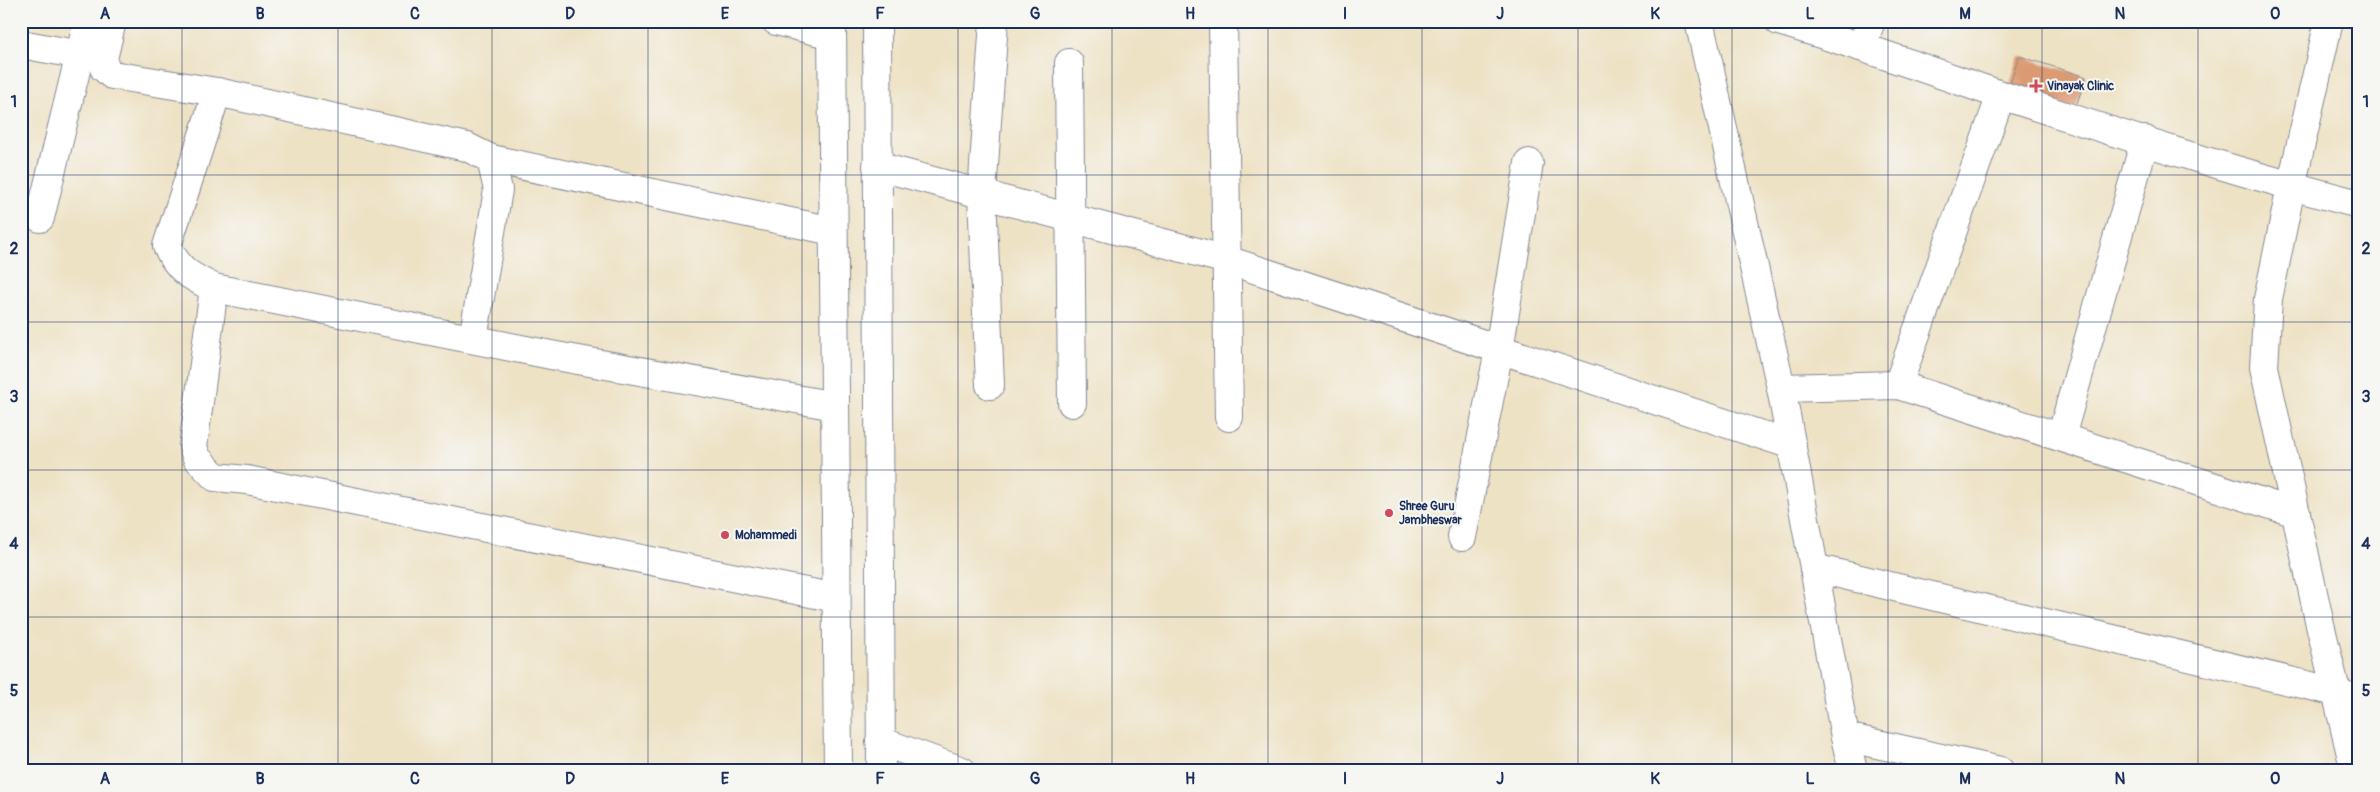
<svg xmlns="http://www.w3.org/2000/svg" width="2380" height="792" font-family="Pangolin,sans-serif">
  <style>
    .building { fill: #dc9a73 }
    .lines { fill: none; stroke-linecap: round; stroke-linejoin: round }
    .minor-casing { stroke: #848892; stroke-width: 30 }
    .tertiary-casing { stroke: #848892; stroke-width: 30 }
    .minor { stroke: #fff; stroke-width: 28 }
    .tertiary { stroke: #fff; stroke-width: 28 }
    .grid { fill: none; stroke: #1b2f5e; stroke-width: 1; stroke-opacity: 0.55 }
    .poi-dot { fill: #d1495b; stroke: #f6f6f2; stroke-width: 2 }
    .labels { text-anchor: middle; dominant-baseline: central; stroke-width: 4; stroke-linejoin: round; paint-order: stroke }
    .poi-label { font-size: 12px; font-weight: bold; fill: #1b2f5e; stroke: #f6f6f2; text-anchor: start }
    .neatline { fill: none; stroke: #1b2f5e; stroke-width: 2 }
    .grid-label { font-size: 16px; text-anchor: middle; font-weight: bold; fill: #1b2f5e }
  </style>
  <rect width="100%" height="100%" fill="#f6f6f2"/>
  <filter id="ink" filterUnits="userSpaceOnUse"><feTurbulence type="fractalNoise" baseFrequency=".02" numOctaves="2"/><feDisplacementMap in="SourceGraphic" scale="10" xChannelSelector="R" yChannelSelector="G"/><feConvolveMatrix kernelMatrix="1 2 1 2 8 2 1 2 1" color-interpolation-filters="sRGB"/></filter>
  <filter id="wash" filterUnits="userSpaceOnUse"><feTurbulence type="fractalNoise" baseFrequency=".0096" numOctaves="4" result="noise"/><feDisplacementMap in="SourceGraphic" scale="20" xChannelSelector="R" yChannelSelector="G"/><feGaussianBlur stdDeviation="1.12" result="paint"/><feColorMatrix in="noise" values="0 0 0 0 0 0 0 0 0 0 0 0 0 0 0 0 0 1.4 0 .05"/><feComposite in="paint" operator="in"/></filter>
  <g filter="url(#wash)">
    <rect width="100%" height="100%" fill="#eee2c5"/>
    <g id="blocks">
      <path class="building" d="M2019 56 2086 77 2075 109 2009 87Z"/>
    </g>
  </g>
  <g filter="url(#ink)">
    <use href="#blocks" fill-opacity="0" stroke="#848892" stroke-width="1"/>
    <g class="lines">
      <g class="minor-casing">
        <g id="minor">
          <path d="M112 21 103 59 104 68 112 75 217 92 467 147 491 159 498 190 473 339"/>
          <path d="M776 21 832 35"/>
          <path d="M1223 21 1229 417"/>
          <path d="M1699 21 1781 388 1845 737 1853 771"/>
          <path d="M1779 21C1854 43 1927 70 2001 95 2119 134 2238 173 2359 204"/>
          <path d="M2329 21 2291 187 2268 299 2264 367 2319 620 2355 771"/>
          <path d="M21 44 97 58"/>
          <path d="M1862 46 1871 21"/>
          <path d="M1069 63 1072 403"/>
          <path d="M217 92 167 246C179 271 190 276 214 288L556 356 835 406"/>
          <path d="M491 159 833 231"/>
          <path d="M877 166 1227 260 1792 445"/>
          <path d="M40 218 88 21"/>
          <path d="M214 288 193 447 197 458 215 477 247 480 836 598"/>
          <path d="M990 385 982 194 994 21"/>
          <path d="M1898 385 2001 95"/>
          <path d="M1781 388 1898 385 2296 513"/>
          <path d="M2061 437 2145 140"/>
          <path d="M1462 537 1499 350 1529 163"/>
          <path d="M1814 568 2336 692 2359 700"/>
          <path d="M1845 737 2000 771"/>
          <path d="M880 741 962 771"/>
        </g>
      </g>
      <g class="tertiary-casing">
        <g id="tertiary">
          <path d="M832 21 838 771"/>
          <path d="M877 21 881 771"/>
        </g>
      </g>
      <use href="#minor" class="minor"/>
      <use href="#tertiary" class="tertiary"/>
    </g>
  </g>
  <path class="grid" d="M182 21V771M338 21V771M492 21V771M648 21V771M802 21V771M958 21V771M1112 21V771M1268 21V771M1422 21V771M1578 21V771M1732 21V771M1888 21V771M2042 21V771M2198 21V771M21 175H2359M21 322H2359M21 470H2359M21 617H2359"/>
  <g class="poi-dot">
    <path d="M2033.5 78.5h5v5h5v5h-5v5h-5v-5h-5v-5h5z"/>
    <circle cx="1389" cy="513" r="5"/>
    <circle cx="725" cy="535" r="5"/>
  </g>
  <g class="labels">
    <g class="poi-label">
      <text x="2047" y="86">Vinayak Clinic</text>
      <text x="1399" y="506">Shree Guru<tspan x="1399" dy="14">Jambheswar</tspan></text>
      <text x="735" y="535">Mohammedi</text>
    </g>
  </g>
  <rect width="2380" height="792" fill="none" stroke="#f6f6f2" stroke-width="55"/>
  <rect x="28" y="28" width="2324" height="736" class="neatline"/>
  <g class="grid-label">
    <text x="105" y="19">A</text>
    <text x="260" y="19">B</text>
    <text x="415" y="19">C</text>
    <text x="570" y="19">D</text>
    <text x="725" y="19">E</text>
    <text x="880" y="19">F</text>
    <text x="1035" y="19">G</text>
    <text x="1190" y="19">H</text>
    <text x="1345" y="19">I</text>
    <text x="1500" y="19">J</text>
    <text x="1655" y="19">K</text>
    <text x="1810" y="19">L</text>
    <text x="1965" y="19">M</text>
    <text x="2120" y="19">N</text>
    <text x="2275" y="19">O</text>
    <text x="14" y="107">1</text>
    <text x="2366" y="107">1</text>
    <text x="14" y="254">2</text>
    <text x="2366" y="254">2</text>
    <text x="14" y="402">3</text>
    <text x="2366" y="402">3</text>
    <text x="14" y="549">4</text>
    <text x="2366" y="549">4</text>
    <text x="14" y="696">5</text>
    <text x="2366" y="696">5</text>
    <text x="105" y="784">A</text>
    <text x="260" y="784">B</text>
    <text x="415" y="784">C</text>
    <text x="570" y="784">D</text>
    <text x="725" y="784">E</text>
    <text x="880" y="784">F</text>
    <text x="1035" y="784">G</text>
    <text x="1190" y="784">H</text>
    <text x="1345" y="784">I</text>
    <text x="1500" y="784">J</text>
    <text x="1655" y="784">K</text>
    <text x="1810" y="784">L</text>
    <text x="1965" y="784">M</text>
    <text x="2120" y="784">N</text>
    <text x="2275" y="784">O</text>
  </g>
</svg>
